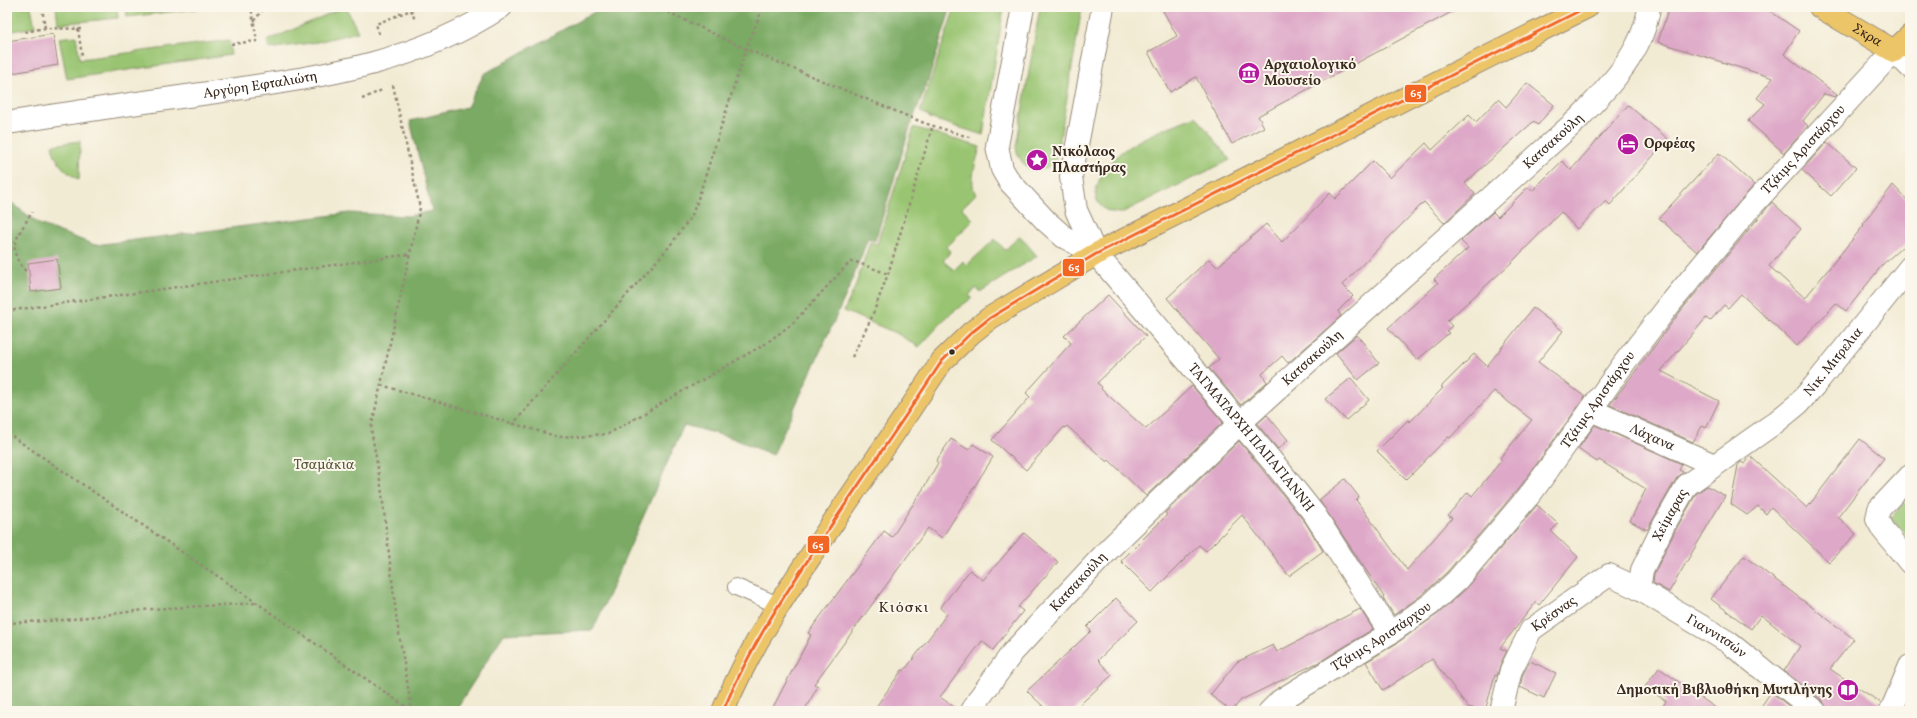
<svg xmlns="http://www.w3.org/2000/svg" width="1917" height="718" font-family="Vollkorn,serif">
  <style>
    .green { fill: #99c471; stroke: #6a7748 }
    .forest { fill: #7aaa63; stroke: #5a6a40 }
    .building { fill: #dea9c8 }
    .lines { fill: none; stroke-linecap: round; stroke-linejoin: round }
    .service-casing { stroke: #968a79; stroke-width: 18 }
    .pedestrian-casing { stroke: #968a79; stroke-width: 24 }
    .minor-casing { stroke: #968a79; stroke-width: 24 }
    .primary-casing { stroke: #968a79; stroke-width: 24 }
    .path { stroke: #968a79; stroke-width: 2.5; stroke-dasharray: 3 3; stroke-linecap: butt }
    .service { stroke: #fff; stroke-width: 16 }
    .pedestrian { stroke: #fff; stroke-width: 22 }
    .minor { stroke: #fff; stroke-width: 22 }
    .primary { stroke: #edc569; stroke-width: 22 }
    .bus-1-casing { stroke: #fbf7ec; stroke-width: 6 }
    .bus-1 { stroke: #f26522; stroke-width: 3 }
    .bus-dot { fill: #3b2a1e; stroke: #fbf7ec; stroke-width: 1.5 }
    .labels { text-anchor: middle; dominant-baseline: central; stroke-width: 4; stroke-linejoin: round; paint-order: stroke }
    .street-label { font-size: 14px; fill: #3b2a1e; stroke: #fbf7ec }
    .poi-label { font-size: 14px; font-weight: bold; fill: #3b2a1e; stroke: #fbf7ec; text-anchor: start }
    .park-label { font-size: 14px; fill: #575837; stroke: #fbf7ec }
    .neighbourhood-label { font-size: 15px; letter-spacing: 1px; fill: #3b2a1e; stroke: #fbf7ec }
    .line-badge { stroke: #fbf7ec; stroke-width: 1.5 }
    .badge-label { font-size: 11px; text-anchor: middle; font-weight: bold; fill: #fff }
  </style>
  <rect width="100%" height="100%" fill="#fbf7ec"/>
  <filter id="ink" filterUnits="userSpaceOnUse"><feTurbulence type="fractalNoise" baseFrequency=".025" numOctaves="2"/><feDisplacementMap in="SourceGraphic" scale="8" xChannelSelector="R" yChannelSelector="G"/><feConvolveMatrix kernelMatrix="1 2 1 2 8 2 1 2 1" color-interpolation-filters="sRGB"/></filter>
  <filter id="wash" filterUnits="userSpaceOnUse"><feTurbulence type="fractalNoise" baseFrequency=".012" numOctaves="4" result="noise"/><feDisplacementMap in="SourceGraphic" scale="16" xChannelSelector="R" yChannelSelector="G"/><feGaussianBlur stdDeviation="0.9" result="paint"/><feColorMatrix in="noise" values="0 0 0 0 0 0 0 0 0 0 0 0 0 0 0 0 0 1.4 0 .05"/><feComposite in="paint" operator="in"/></filter>
  <g filter="url(#wash)">
    <rect width="100%" height="100%" fill="#f2ebd4"/>
    <g class="green">
      <path d="M7 7H31L35 27 7 32Z"/>
      <path d="M56 7H117L118 18 58 24Z"/>
      <path d="M126 7H203V8L127 17Z"/>
      <path d="M344 7H346L358 32 317 42 269 49 267 41Z"/>
      <path d="M955 7H1004L983 135 929 118V116L920 112Z"/>
      <path d="M1040 7H1082L1057 157C1044 180 1019 170 1016 147Z"/>
      <path d="M76 36 80 59 229 40 231 55 67 79 59 38Z"/>
      <path d="M1196 116 1230 160 1121 213C1112 213 1103 211 1098 202 1094 195 1096 188 1099 181 1115 143 1161 131 1196 116Z"/>
      <path d="M914 127 980 147C977 160 968 182 976 194L962 208 973 220 947 247 951 251 943 261 954 270 963 261 967 265 995 239 1005 250 1020 236 1037 256 980 292 977 288 969 295 972 298 949 315 919 347 898 334 844 311 855 287 870 242 877 244Z"/>
      <path d="M80 141 79 180C64 171 55 162 52 145Z"/>
      <path d="M1910 498V538L1890 518Z"/>
    </g>
    <path class="forest" d="M603 7H951L928 81 911 124 875 241 868 238 850 286 773 455 732 438 684 425 593 630 504 634 455 711H7V199L39 224 95 245 349 213 408 216 432 211 410 121 467 107 484 74Z"/>
    <g id="blocks">
      <g class="building">
        <path d="M1161 7H1461L1258 116 1264 127 1232 144 1196 77 1170 92 1148 52 1177 36Z"/>
        <path d="M1669 7H1764L1799 31 1784 54 1837 95 1835 97 1824 94 1803 121 1808 126 1784 153 1748 121 1765 104 1757 98 1773 78 1658 42Z"/>
        <path d="M53 34 58 65 7 74V41Z"/>
        <path d="M1527 83 1554 105 1538 125 1534 121 1465 183 1475 194 1444 223 1424 202 1342 285 1353 296 1338 311 1341 316 1288 363 1282 356 1262 374 1267 382 1241 405 1209 368 1219 359 1167 298 1209 259 1217 267 1266 224 1282 242 1330 193 1335 199 1373 161 1390 178 1426 143 1432 150 1469 115 1476 122 1498 99 1506 107Z"/>
        <path d="M1628 105 1668 139 1610 205 1606 201 1577 229 1561 212 1512 262 1447 321 1452 326 1446 331 1449 333 1417 360 1388 328 1438 283 1434 279 1468 248 1461 241 1493 212 1498 217 1528 187 1532 191 1562 161 1571 170Z"/>
        <path d="M1827 142 1856 168 1831 196 1802 170Z"/>
        <path d="M1719 153 1754 185 1697 252 1659 218Z"/>
        <path d="M1893 185 1910 203V240L1883 264 1846 311 1836 303 1797 346 1741 294 1728 308 1724 305 1710 321 1706 318 1661 371 1719 401 1706 428 1702 426 1693 442 1610 405 1680 312 1772 202 1801 229 1769 266 1805 298 1864 225 1863 224Z"/>
        <path d="M57 259 61 288 31 292 28 263Z"/>
        <path d="M1108 295 1146 336 1097 383 1102 387 1101 389 1146 429 1192 386 1223 422 1146 496 1109 460 1107 462 1067 426 1065 428 1064 427 1026 470 992 440 1030 397 1026 393 1071 343 1064 336Z"/>
        <path d="M1533 308 1563 331 1538 362 1585 397 1522 484 1448 571 1423 594 1394 615 1383 598 1384 597 1319 500 1345 479 1359 497 1356 500 1407 570 1452 518 1448 515 1468 492 1472 496 1502 460 1500 458 1532 420 1494 391 1450 438 1448 437 1406 480 1377 451 1408 420 1410 422 1443 388 1441 387 1474 354 1487 366Z"/>
        <path d="M1357 335 1379 363 1358 380 1336 353Z"/>
        <path d="M1351 378 1369 400 1346 420 1325 399Z"/>
        <path d="M1267 415 1288 440 1278 449 1257 424Z"/>
        <path d="M1595 425 1682 464 1679 470 1683 472 1676 479 1647 530 1630 521 1646 489 1599 460 1597 462 1578 449Z"/>
        <path d="M951 439 969 450 973 444 993 457 942 538 928 528 814 684 818 686 804 711H771L811 635 808 633 884 531 892 537 923 489 938 463 936 461Z"/>
        <path d="M1860 439 1884 458 1838 517 1856 534 1829 562 1771 507 1766 514 1758 506 1747 515 1731 504 1738 465 1741 462 1745 464 1750 456 1807 508Z"/>
        <path d="M1239 441 1305 522 1323 551 1289 576 1242 515 1206 551 1199 545 1152 592 1121 561 1167 515 1165 513Z"/>
        <path d="M1707 486 1725 496 1669 592 1653 583 1654 574 1675 531 1696 494Z"/>
        <path d="M1537 505 1558 524 1551 531 1578 557 1539 605 1536 602 1500 648 1507 651 1500 665 1497 676 1495 675 1485 711 1468 707 1432 659 1383 690 1366 662 1397 643 1439 613 1467 588Z"/>
        <path d="M1024 533 1058 562 1018 607 1023 611 993 650 982 641 940 697 960 711H873L902 670 904 671 947 614 940 608 970 570 983 580Z"/>
        <path d="M1744 556 1854 639 1830 669 1881 703 1879 711H1827L1823 701 1784 671 1800 646 1761 615 1751 629 1711 599Z"/>
        <path d="M1116 598 1138 621 1098 660 1112 675 1073 711H1048L1027 691 1091 631 1087 627Z"/>
        <path d="M1360 609 1373 629 1321 661 1241 700 1232 711 1210 695 1237 662 1273 645 1277 652Z"/>
        <path d="M1530 661 1556 673 1544 698 1520 687 1523 674Z"/>
        <path d="M1659 668 1720 711H1660L1666 701 1645 687Z"/>
        <path d="M1771 692 1795 711H1758Z"/>
      </g>
    </g>
  </g>
  <g filter="url(#ink)">
    <use href="#blocks" fill-opacity="0" stroke="#968a79" stroke-width="1"/>
    <g class="lines">
      <g class="service-casing">
        <path id="service" d="M736 587 778 605"/>
      </g>
      <g class="pedestrian-casing">
        <path id="pedestrian" d="M1891 711 1910 666"/>
      </g>
      <g class="minor-casing">
        <g id="minor">
          <path d="M1023 7 997 146 1002 169 1009 181 1046 221 1064 237 1096 254"/>
          <path id="s1" d="M1103 7 1071 177 1076 210 1096 254 1277 467 1315 515 1390 633"/>
          <path id="s2" d="M7 123C79 111 151 101 223 91 322 76 415 64 501 7"/>
          <path id="s3" d="M1591 410 1714 465"/>
          <path d="M1910 476 1879 509 1877 519 1883 530 1910 563"/>
          <path id="s4" d="M1639 589 1642 570 1664 525 1687 485 1776 422 1798 404 1814 386 1910 267"/>
          <path id="s5" d="M972 711 980 697 1013 652 1111 547 1240 423 1577 120C1607 89 1644 52 1649 7"/>
          <path id="s6" d="M1270 711 1281 700 1390 633 1431 604 1457 580 1532 492 1625 362 1670 304 1748 210 1894 51 1910 67"/>
          <path id="s7" d="M1501 711 1511 670 1531 630 1609 575 1639 589 1728 642 1815 711"/>
        </g>
      </g>
      <g class="primary-casing">
        <g id="primary">
          <path id="s8" d="M1820 7 1894 51 1910 36"/>
          <path d="M723 711C750 646 787 591 826 533 865 475 904 419 942 361L971 333 990 318 1096 254 1587 7"/>
        </g>
      </g>
      <g class="path">
        <path d="M42 7 45 28"/>
        <path d="M397 7 401 15"/>
        <path d="M657 7 746 49 924 123 972 138"/>
        <path d="M254 21 265 7"/>
        <path d="M78 29 82 56"/>
        <path d="M25 32 45 28 81 29"/>
        <path d="M379 34 376 24 411 10 415 20"/>
        <path d="M231 44 257 41 251 7"/>
        <path d="M393 85 420 208 371 429 381 486 397 622 412 711"/>
        <path d="M362 99 382 90"/>
        <path d="M26 271C4 248 19 235 32 212"/>
        <path d="M7 311 411 254"/>
        <path d="M852 357 871 319 888 274 933 125"/>
        <path d="M381 385 559 437 608 434 765 344 792 324 850 262H856L888 274"/>
        <path d="M512 425 669 247 691 217 697 202 746 49 763 7"/>
        <path d="M7 433 257 603 412 711"/>
        <path d="M7 623 64 620 152 609 257 603"/>
      </g>
      <use href="#service" class="service"/>
      <use href="#pedestrian" class="pedestrian"/>
      <use href="#minor" class="minor"/>
      <use href="#primary" class="primary"/>
      <g class="bus-1-casing">
        <path id="bus-1" d="M723 711C750 646 787 591 826 533 865 475 904 419 942 361L971 333 990 318 1096 254 1587 7"/>
      </g>
      <use href="#bus-1" class="bus-1"/>
    </g>
  </g>
  <defs>
    <g id="museum-disc" transform="scale(1.15)"><circle r="9.5" fill="#b5179e" stroke="#fbf7ec"/><path d="M0-6L6-3V-2H-6V-3ZM-5-1h2V3h-2ZM-1-1h2V3h-2ZM3-1h2V3H3ZM-6 4H6V6H-6Z" fill="#fff"/></g>
    <g id="hotel-disc" transform="scale(1.15)"><circle r="9.5" fill="#b5179e" stroke="#fbf7ec"/><path d="M-6-4.5h1.5V1H6V5H4.5V3h-9V5H-6ZM-4 0a1.8 1.8 0 1 1 3.6 0ZM.5 0V-2.5h3Q6-2.5 6 0Z" fill="#fff"/></g>
    <g id="sight-disc" transform="scale(1.15)"><circle r="9.5" fill="#b5179e" stroke="#fbf7ec"/><path d="M0-6L1.8-2.2L6-1.7L2.9 1.2L3.7 5.4L0 3.3L-3.7 5.4L-2.9 1.2L-6-1.7L-1.8-2.2Z" fill="#fff"/></g>
    <g id="library-disc" transform="scale(1.15)"><circle r="9.5" fill="#b5179e" stroke="#fbf7ec"/><path d="M-6-4Q-3-5.5-.7-3.5V5Q-3 3-6 4ZM6-4Q3-5.5 .7-3.5V5Q3 3 6 4Z" fill="#fff"/></g>
  </defs>
  <g fill-rule="evenodd">
    <use href="#museum-disc" x="1249" y="73"/>
    <use href="#hotel-disc" x="1628" y="144"/>
    <use href="#sight-disc" x="1037" y="160"/>
    <use href="#library-disc" x="1848" y="690"/>
  </g>
  <circle class="bus-dot" cx="952" cy="352" r="3.5"/>
  <g class="labels">
    <g class="street-label">
      <text stroke="none"><textPath href="#s8" startOffset="55">Σκρα</textPath></text>
      <text stroke="none"><textPath href="#s2" startOffset="256">Αργύρη Εφταλιώτη</textPath></text>
      <text stroke="none"><textPath href="#s5" startOffset="816">Κατσακούλη</textPath></text>
      <text stroke="none"><textPath href="#s6" startOffset="782">Τζάιμς Αριστάρχου</textPath></text>
      <text stroke="none"><textPath href="#s5" startOffset="492">Κατσακούλη</textPath></text>
      <text stroke="none"><textPath href="#s4" startOffset="308">Νικ. Μιτρελια</textPath></text>
      <text stroke="none"><textPath href="#s6" startOffset="458">Τζάιμς Αριστάρχου</textPath></text>
      <text stroke="none"><textPath href="#s3" startOffset="67">Λάχανα</textPath></text>
      <text stroke="none"><textPath href="#s1" startOffset="495">ΤΑΓΜΑΤΑΡΧΗ ΠΑΠΑΓΙΑΝΝΗ</textPath></text>
      <text stroke="none"><textPath href="#s4" startOffset="81">Χείμαρας</textPath></text>
      <text stroke="none"><textPath href="#s5" startOffset="168">Κατσακούλη</textPath></text>
      <text stroke="none"><textPath href="#s7" startOffset="115">Κρέσνας</textPath></text>
      <text stroke="none"><textPath href="#s6" startOffset="134">Τζάιμς Αριστάρχου</textPath></text>
      <text stroke="none"><textPath href="#s7" startOffset="306">Γιαννιτσών</textPath></text>
    </g>
    <g class="poi-label">
      <text x="1264" y="65">Αρχαιολογικό<tspan x="1264" dy="16">Μουσείο</tspan></text>
      <text x="1644" y="144">Ορφέας</text>
      <text x="1052" y="152">Νικόλαος<tspan x="1052" dy="16">Πλαστήρας</tspan></text>
      <text x="1832" y="690" text-anchor="end">Δημοτική Βιβλιοθήκη Μυτιλήνης</text>
    </g>
    <g class="park-label">
      <text x="324" y="465">Τσαμάκια</text>
    </g>
    <g class="neighbourhood-label">
      <text x="904" y="608">Κιόσκι</text>
    </g>
  </g>
  <g class="line-badge">
    <rect x="1404" y="84" width="23" height="19" rx="4" fill="#f26522"/>
    <rect x="1062" y="258" width="23" height="19" rx="4" fill="#f26522"/>
    <rect x="807" y="535" width="23" height="19" rx="4" fill="#f26522"/>
  </g>
  <g class="badge-label">
    <text x="1416" y="97">65</text>
    <text x="1074" y="271">65</text>
    <text x="818" y="549">65</text>
  </g>
  <rect width="1917" height="718" fill="none" stroke="#fbf7ec" stroke-width="24"/>
</svg>
